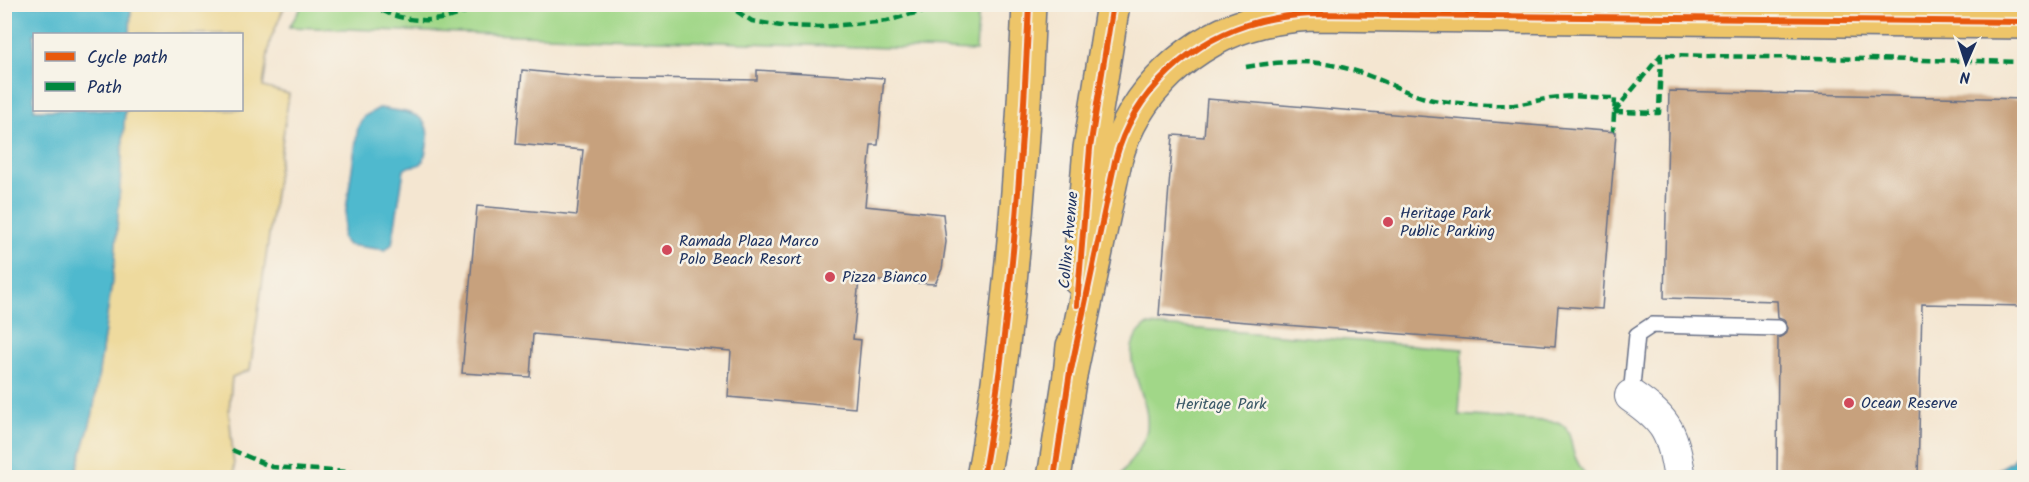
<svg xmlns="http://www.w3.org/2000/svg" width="2029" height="482" font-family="Kalam,sans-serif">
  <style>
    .green { fill: #a1d788; stroke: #5e8373; stroke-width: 1.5 }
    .sand { fill: #eeda9e; stroke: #84847e; stroke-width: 1.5 }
    .water { fill: #50b9ce; stroke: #367496; stroke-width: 1.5 }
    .building { fill: #c7a17d }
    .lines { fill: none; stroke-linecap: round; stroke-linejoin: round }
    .lane-casing { stroke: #676f86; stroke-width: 18 }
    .street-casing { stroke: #676f86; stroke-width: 34 }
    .primary-casing { stroke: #676f86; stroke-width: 36 }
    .highway-casing { stroke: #676f86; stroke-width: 36 }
    .lane { stroke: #fff; stroke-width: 15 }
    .street { stroke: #fff; stroke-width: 32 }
    .primary { stroke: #eec569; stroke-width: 33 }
    .highway { stroke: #eec569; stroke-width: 33 }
    .quiet { stroke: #00873e; stroke-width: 4.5; stroke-dasharray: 9 4.5; stroke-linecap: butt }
    .cycleway-casing { stroke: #f7f3e8; stroke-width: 10 }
    .cycleway { stroke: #e8590c; stroke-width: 6 }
    .poi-dot { fill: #d1495b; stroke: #f7f3e8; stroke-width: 2 }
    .labels { text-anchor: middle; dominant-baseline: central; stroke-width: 5; stroke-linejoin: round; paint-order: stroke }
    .poi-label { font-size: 16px; fill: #1b2f5e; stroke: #f7f3e8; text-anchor: start }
    .street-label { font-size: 16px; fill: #1b2f5e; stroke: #f7f3e8 }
    .park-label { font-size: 16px; fill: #3c5968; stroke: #f7f3e8 }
  </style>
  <rect width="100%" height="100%" fill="#f7f3e8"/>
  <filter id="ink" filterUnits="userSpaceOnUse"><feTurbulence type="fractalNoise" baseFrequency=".0167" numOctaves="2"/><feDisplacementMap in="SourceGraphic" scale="12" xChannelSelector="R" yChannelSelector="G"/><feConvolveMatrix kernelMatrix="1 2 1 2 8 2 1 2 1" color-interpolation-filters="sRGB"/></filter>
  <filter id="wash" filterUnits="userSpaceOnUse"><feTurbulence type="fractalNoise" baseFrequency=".008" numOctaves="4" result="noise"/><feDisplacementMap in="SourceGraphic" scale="24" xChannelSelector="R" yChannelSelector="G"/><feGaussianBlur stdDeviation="1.35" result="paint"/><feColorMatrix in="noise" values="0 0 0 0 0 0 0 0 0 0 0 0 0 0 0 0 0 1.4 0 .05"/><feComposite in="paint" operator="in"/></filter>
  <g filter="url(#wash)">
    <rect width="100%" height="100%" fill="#f4e6d1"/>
    <g class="green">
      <path d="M303 5V4L979 5 976 51 289 27Z"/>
      <path d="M1147 325 1463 349 1459 415 1558 422C1571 429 1570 438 1573 451 1576 461 1581 469 1587 477H1120C1128 462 1145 446 1147 428 1151 390 1110 353 1147 325Z"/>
    </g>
    <path class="sand" d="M131 5H285L270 41 263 87 289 94 250 370 232 377 229 411 235 477 75 478 93 413 115 260 125 110H242V34H130Z"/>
    <g class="water">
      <path d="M4 5H131L130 34H34V110H125L115 260 93 413 75 477H5Z"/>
      <path d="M379 108C404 112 433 110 427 145 426 151 425 157 422 163 416 168 409 164 404 170L392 244 385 250 348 245 342 238 358 127 363 117Z"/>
      <path d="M2024 444V477H1985L2011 462Z"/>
    </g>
    <g id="blocks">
      <g class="building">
        <path d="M522 70 591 77 757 80V70L884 78 878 145H871L865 206 943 214 946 242 942 269 935 284 859 280 853 339 861 340 855 408 728 397 731 351 533 334 530 377 462 373 477 206 577 215 583 150 516 144Z"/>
        <path d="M1669 91 2025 99V306L1922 304 1918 477H1777L1778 338 1786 334 1788 328 1784 320 1778 318 1777 301 1664 298Z"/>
        <path d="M1207 99 1616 132 1602 309 1558 306 1555 346 1159 315 1173 135 1204 137Z"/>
      </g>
    </g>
  </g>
  <g filter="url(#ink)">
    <use href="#blocks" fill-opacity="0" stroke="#676f86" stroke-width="1.5"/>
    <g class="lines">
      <g class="lane-casing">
        <path id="lane" d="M1631 396 1637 335 1652 325 1778 328"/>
      </g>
      <g class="street-casing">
        <path id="street" d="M1631 396C1669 422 1672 433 1680 478"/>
      </g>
      <g class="primary-casing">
        <g id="primary">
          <path d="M1079 279 1090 148 1113 4"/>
          <path d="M983 478C1011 321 1022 163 1029 4"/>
          <path d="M1054 478 1070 375 1073 346"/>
        </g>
      </g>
      <g class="highway-casing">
        <path id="highway" d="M1070 375 1115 161C1133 92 1192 38 1261 21 1278 17 1294 15 1311 14L2024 22"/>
      </g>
      <use href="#lane" class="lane"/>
      <use href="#street" class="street"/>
      <use href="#primary" class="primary"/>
      <use href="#highway" class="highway"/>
      <g class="quiet">
        <path d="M370 4C404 26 447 25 481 4"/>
        <path d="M725 4 752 21 781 26 819 27 887 21 911 14 968 4"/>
        <path d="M1246 67C1292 59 1327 59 1372 77 1395 85 1417 99 1441 101 1465 104 1490 106 1514 105 1530 103 1545 98 1560 97 1577 95 1597 98 1615 98L1613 131"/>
        <path d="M1614 112 1659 113 1661 55 2024 62"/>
        <path d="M1614 112 1661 55"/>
        <path d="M232 450 272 467 379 474 409 478"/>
        <path d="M562 478 585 474"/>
      </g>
      <g class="cycleway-casing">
        <g id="cycleway">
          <path d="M1077 305 1090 148 1113 4"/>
          <path d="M1070 375 1115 161C1133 92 1192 38 1261 21 1278 17 1294 15 1311 14L2024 22"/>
          <path d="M983 478C1011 321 1022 163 1029 4"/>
          <path d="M1054 478 1071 365"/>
        </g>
      </g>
      <use href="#cycleway" class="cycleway"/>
    </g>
  </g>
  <g class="poi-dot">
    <circle cx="1388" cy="222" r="6"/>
    <circle cx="667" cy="250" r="6"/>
    <circle cx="830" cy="277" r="6"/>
    <circle cx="1849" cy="403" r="6"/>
  </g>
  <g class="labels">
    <g class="poi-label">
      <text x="1400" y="213">Heritage Park<tspan x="1400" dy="18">Public Parking</tspan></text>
      <text x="679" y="241">Ramada Plaza Marco<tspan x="679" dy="18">Polo Beach Resort</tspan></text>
      <text x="842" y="277">Pizza Bianco</text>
      <text x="1861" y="403">Ocean Reserve</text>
    </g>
    <g class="street-label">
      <text transform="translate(1069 240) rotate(-85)">Collins Avenue</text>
    </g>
    <g class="park-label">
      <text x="1221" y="404">Heritage Park</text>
    </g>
  </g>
  <rect width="2029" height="482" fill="none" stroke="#f7f3e8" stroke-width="24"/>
  <rect x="33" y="33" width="210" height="78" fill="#f7f3e8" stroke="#9fa5b1" stroke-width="1.5"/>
  <rect x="45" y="52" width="30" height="9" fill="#e8590c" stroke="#9fa5b1" stroke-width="1.5"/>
  <text x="87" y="63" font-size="18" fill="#1b2f5e">Cycle path</text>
  <rect x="45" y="82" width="30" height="9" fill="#00873e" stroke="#9fa5b1" stroke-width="1.5"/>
  <text x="87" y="93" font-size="18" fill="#1b2f5e">Path</text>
  <g transform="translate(1966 63) rotate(183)" stroke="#f7f3e8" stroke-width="4.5" paint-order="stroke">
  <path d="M0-4.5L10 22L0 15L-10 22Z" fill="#1b2f5e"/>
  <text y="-9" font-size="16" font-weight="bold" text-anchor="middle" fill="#1b2f5e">N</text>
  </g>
</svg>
